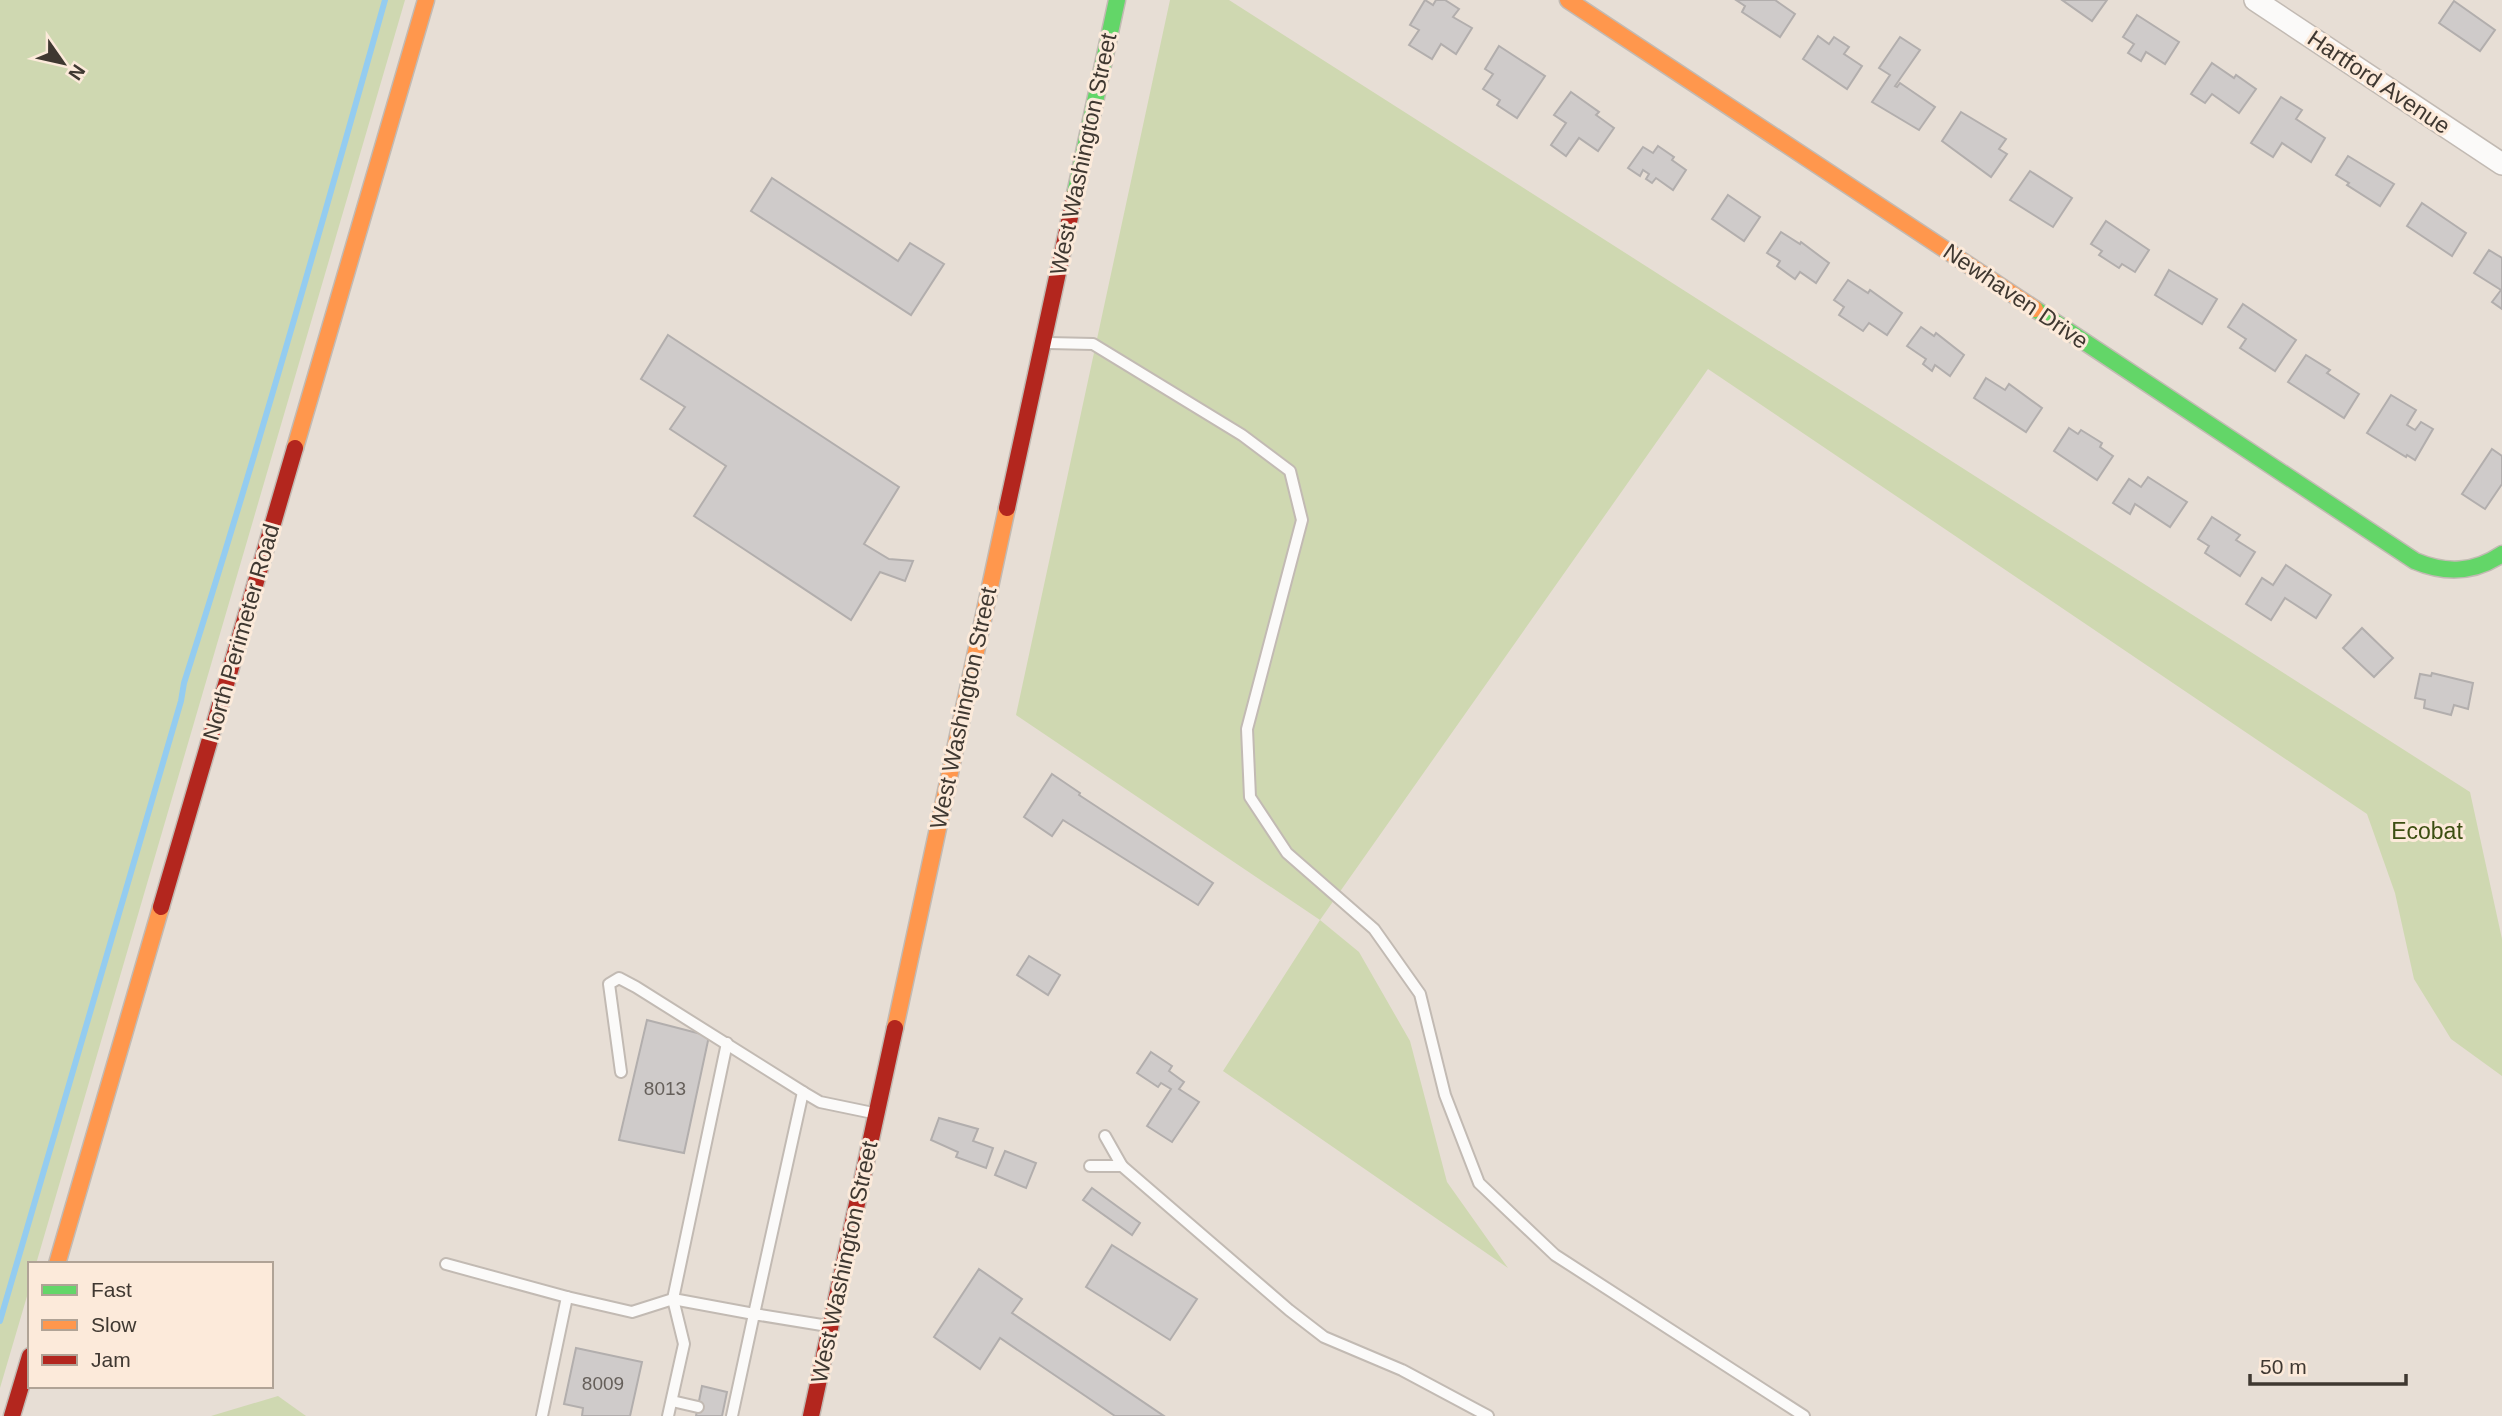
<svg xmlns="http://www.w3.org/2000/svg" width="2502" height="1416" font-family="Arial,sans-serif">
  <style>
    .green { fill: #cfd8b1 }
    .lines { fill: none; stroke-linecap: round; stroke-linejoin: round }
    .stream { stroke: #94ccf0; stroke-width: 6 }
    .building { fill: #cfcbca; stroke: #b2aead; stroke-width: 2 }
    .lane-casing { stroke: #c2bab3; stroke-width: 14 }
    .street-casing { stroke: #c2bab3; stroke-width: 24 }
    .fast-casing { stroke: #c2bab3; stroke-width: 19 }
    .slow-casing { stroke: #c2bab3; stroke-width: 19 }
    .jam-casing { stroke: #c2bab3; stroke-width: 19 }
    .lane { stroke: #fbfaf9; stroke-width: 10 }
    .street { stroke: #fbfaf9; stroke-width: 21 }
    .fast { stroke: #63d668; stroke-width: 16 }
    .slow { stroke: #ff974d; stroke-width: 16 }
    .jam { stroke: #b3261e; stroke-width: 16 }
    .labels { text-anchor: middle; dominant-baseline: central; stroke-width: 6; stroke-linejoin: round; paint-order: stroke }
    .number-label { font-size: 19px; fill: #655f5a }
    .street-label { font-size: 23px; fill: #3f3831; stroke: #fceada }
    .park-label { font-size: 23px; fill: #3c4e11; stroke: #fceada }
  </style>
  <rect width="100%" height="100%" fill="#e7ded5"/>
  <g class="green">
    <path d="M0 0H405L36 1264H30V1286L0 1388Z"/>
    <path d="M1170 0H1229L2470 792 2502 939V1076L2451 1039 2414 979 2395 893 2367 814 1708 369 1320 920 1359 952 1410 1041 1447 1182 1508 1268 1223 1071 1320 920 1016 715Z"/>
    <path d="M278 1396 306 1416H211Z"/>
  </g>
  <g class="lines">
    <path class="stream" d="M0 1321 181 701 184 683C256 457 321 228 385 0"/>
  </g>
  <g class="building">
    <path d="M1425 0 1433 5 1436 0H1445L1459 9 1453 17 1472 28 1456 54 1441 44 1432 59 1409 45 1419 30 1410 25Z"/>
    <path d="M1736 0H1775L1795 14 1780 37 1742 12 1745 6Z"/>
    <path d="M2062 0H2107L2092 21Z"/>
    <path d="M2454 1 2495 30 2480 51 2439 23Z"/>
    <path d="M2137 15 2179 42 2165 64 2146 52 2141 61 2128 53 2134 44 2123 37Z"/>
    <path d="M1818 36 1829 44 1834 37 1849 47 1844 54 1862 66 1847 89 1803 59Z"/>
    <path d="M1900 37 1920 50 1895 86 1897 87 1900 83 1935 107 1919 130 1872 102 1890 75 1879 68Z"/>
    <path d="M1499 46 1545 76 1517 118 1497 105 1500 100 1483 89 1493 74 1485 69Z"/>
    <path d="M2212 63 2234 78 2236 75 2256 89 2239 113 2212 94 2205 103 2191 94Z"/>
    <path d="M1571 92 1599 112 1596 115 1614 128 1598 151 1579 138 1566 156 1551 145 1566 123 1554 115Z"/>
    <path d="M2281 97 2302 110 2296 119 2325 138 2311 162 2282 143 2273 157 2251 143Z"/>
    <path d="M1961 112 2006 139 1999 149 2007 154 1991 177 1942 141Z"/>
    <path d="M1658 146 1674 157 1672 160 1686 170 1673 190 1656 178 1652 183 1646 179 1649 174 1643 170 1640 176 1628 168 1643 147 1653 153Z"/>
    <path d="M2348 156 2394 184 2380 206 2347 185 2349 183 2336 175Z"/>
    <path d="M2030 171 2072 198 2053 227 2010 200Z"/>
    <path d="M772 178 898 261 910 243 944 264 911 315 751 211Z"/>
    <path d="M1728 195 1760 217 1744 241 1712 219Z"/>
    <path d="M2422 203 2466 233 2452 256 2407 226Z"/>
    <path d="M2106 221 2149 250 2135 272 2122 264 2119 268 2099 255 2102 251 2091 244Z"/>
    <path d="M1781 232 1800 244 1801 242 1829 263 1816 283 1800 272 1795 279 1777 266 1780 261 1767 253Z"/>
    <path d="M2489 250 2502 258V309L2492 302 2501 290 2474 273Z"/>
    <path d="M2169 270 2217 299 2202 324 2155 295Z"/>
    <path d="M1848 280 1868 293 1870 290 1902 313 1887 335 1869 323 1863 331 1839 315 1844 307 1834 300Z"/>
    <path d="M2243 304 2296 340 2275 371 2240 348 2246 339 2228 327Z"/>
    <path d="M1921 327 1934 336 1936 333 1964 355 1950 376 1935 365 1932 371 1923 364 1926 359 1907 346Z"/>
    <path d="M668 335 899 487 864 544 889 559 913 561 905 581 880 572 851 620 694 516 726 466 670 429 685 407 641 379Z"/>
    <path d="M2306 355 2330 370 2327 373 2359 394 2344 418 2288 382Z"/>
    <path d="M1986 378 2005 390 2009 384 2042 408 2026 432 1974 398Z"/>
    <path d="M2391 395 2416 410 2407 425 2415 430 2421 422 2433 429 2415 460 2407 455 2406 457 2367 433Z"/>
    <path d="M2069 428 2078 434 2081 430 2102 443 2100 447 2113 456 2097 480 2054 451Z"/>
    <path d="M2492 449 2502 456V484L2485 509 2462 494Z"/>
    <path d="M2148 477 2187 502 2170 527 2135 504 2130 514 2113 503 2129 479 2141 487Z"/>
    <path d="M2212 517 2240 535 2236 540 2255 552 2240 576 2205 553 2209 546 2198 539Z"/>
    <path d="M2286 565 2331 595 2316 618 2285 598 2271 620 2246 604 2262 578 2273 585Z"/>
    <path d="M2362 628 2393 658 2374 677 2343 648Z"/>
    <path d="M2432 673 2473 683 2468 709 2454 705 2451 715 2424 708 2425 700 2415 698 2420 674 2431 676Z"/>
    <path d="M1052 774 1080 793 1079 795 1213 883 1198 905 1063 820 1052 836 1024 817Z"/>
    <path d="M1029 956 1060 975 1048 995 1017 975Z"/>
    <path d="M647 1020 709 1036 684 1153 619 1140Z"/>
    <path d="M1151 1052 1172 1066 1169 1071 1184 1082 1179 1089 1199 1102 1172 1142 1147 1126 1171 1089 1161 1083 1158 1087 1137 1073Z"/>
    <path d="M939 1118 978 1129 973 1141 993 1148 986 1168 956 1157 958 1152 931 1140Z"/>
    <path d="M1005 1151 1036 1163 1026 1188 995 1175Z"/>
    <path d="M1092 1188 1140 1223 1132 1235 1083 1200Z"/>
    <path d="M1112 1245 1197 1299 1170 1340 1086 1287Z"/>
    <path d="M979 1269 1022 1299 1012 1313 1164 1416H1115L1000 1338 980 1369 934 1337Z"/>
    <path d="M576 1348 642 1362 630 1416H582L583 1408 564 1404Z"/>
    <path d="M702 1386 727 1392 722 1416H696Z"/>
  </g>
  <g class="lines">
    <g class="lane-casing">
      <g id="lane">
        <path d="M1048 343 1093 344 1242 435 1290 471 1302 520 1247 729 1250 797 1287 853 1374 929 1420 994 1445 1095 1479 1183 1555 1255 1804 1416"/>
        <path d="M727 1043 673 1299 754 1314 803 1092 820 1102 873 1113"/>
        <path d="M621 1072 609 984 619 978 636 987 803 1092"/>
        <path d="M1090 1166H1122L1105 1136"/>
        <path d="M1122 1166 1289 1310 1324 1337 1402 1370 1488 1416"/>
        <path d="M446 1264 567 1297"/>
        <path d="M672 1401 698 1407"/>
        <path d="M542 1416 567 1297 632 1312 673 1299 684 1344 668 1416"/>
        <path d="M732 1416 754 1314 828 1326"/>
      </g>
    </g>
    <g class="street-casing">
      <path id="street" d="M2255 0 2502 164"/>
    </g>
    <g class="fast-casing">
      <g id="fast">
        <path d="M1075 194 1117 0"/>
        <path d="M2035 309 2415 561C2446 574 2474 573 2502 554"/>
      </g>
    </g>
    <g class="slow-casing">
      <g id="slow">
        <path d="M1568 0 2035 309"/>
        <path d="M295 448 426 0"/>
        <path d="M895 1028 1007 508"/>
        <path d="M57 1264 161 907"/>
      </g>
    </g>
    <g class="jam-casing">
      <g id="jam">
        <path d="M1007 508 1075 194"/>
        <path d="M161 907 295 448"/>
        <path d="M12 1416 30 1356"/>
        <path d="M811 1416 895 1028"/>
      </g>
    </g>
    <use href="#lane" class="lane"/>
    <use href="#street" class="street"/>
    <use href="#fast" class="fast"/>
    <use href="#slow" class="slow"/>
    <use href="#jam" class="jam"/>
  </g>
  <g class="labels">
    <g class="number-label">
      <text x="665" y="1088">8013</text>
      <text x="603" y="1383">8009</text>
    </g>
    <g class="street-label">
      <text transform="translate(2379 82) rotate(34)">Hartford Avenue</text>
      <text transform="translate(1083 154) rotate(-78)">West Washington Street</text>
      <text transform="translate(2016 296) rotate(34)">Newhaven Drive</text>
      <text transform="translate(241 632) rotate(-74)">North Perimeter Road</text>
      <text transform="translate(963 708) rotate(-78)">West Washington Street</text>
      <text transform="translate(844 1262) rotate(-78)">West Washington Street</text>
    </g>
    <g class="park-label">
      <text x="2427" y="831">Ecobat</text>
    </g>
  </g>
  <rect x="28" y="1262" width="245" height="126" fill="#fceada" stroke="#b0a396" stroke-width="2"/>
  <rect x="42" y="1285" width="35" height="10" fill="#63d668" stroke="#b0a396" stroke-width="2"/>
  <text x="91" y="1297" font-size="21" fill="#3f3831">Fast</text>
  <rect x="42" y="1320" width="35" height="10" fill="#ff974d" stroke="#b0a396" stroke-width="2"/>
  <text x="91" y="1332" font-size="21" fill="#3f3831">Slow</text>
  <rect x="42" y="1355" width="35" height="10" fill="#b3261e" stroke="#b0a396" stroke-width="2"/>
  <text x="91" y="1367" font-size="21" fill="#3f3831">Jam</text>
  <g transform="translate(63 63) rotate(124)" stroke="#fceada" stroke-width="5" paint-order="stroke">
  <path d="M0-5L12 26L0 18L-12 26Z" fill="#3f3831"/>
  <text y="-10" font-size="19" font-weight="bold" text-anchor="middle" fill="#3f3831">N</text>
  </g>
  <path d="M2250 1374v10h156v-10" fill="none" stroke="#3f3831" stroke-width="3.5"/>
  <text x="2260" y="1374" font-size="21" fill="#3f3831" stroke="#fceada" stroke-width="5" paint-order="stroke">50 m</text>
</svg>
